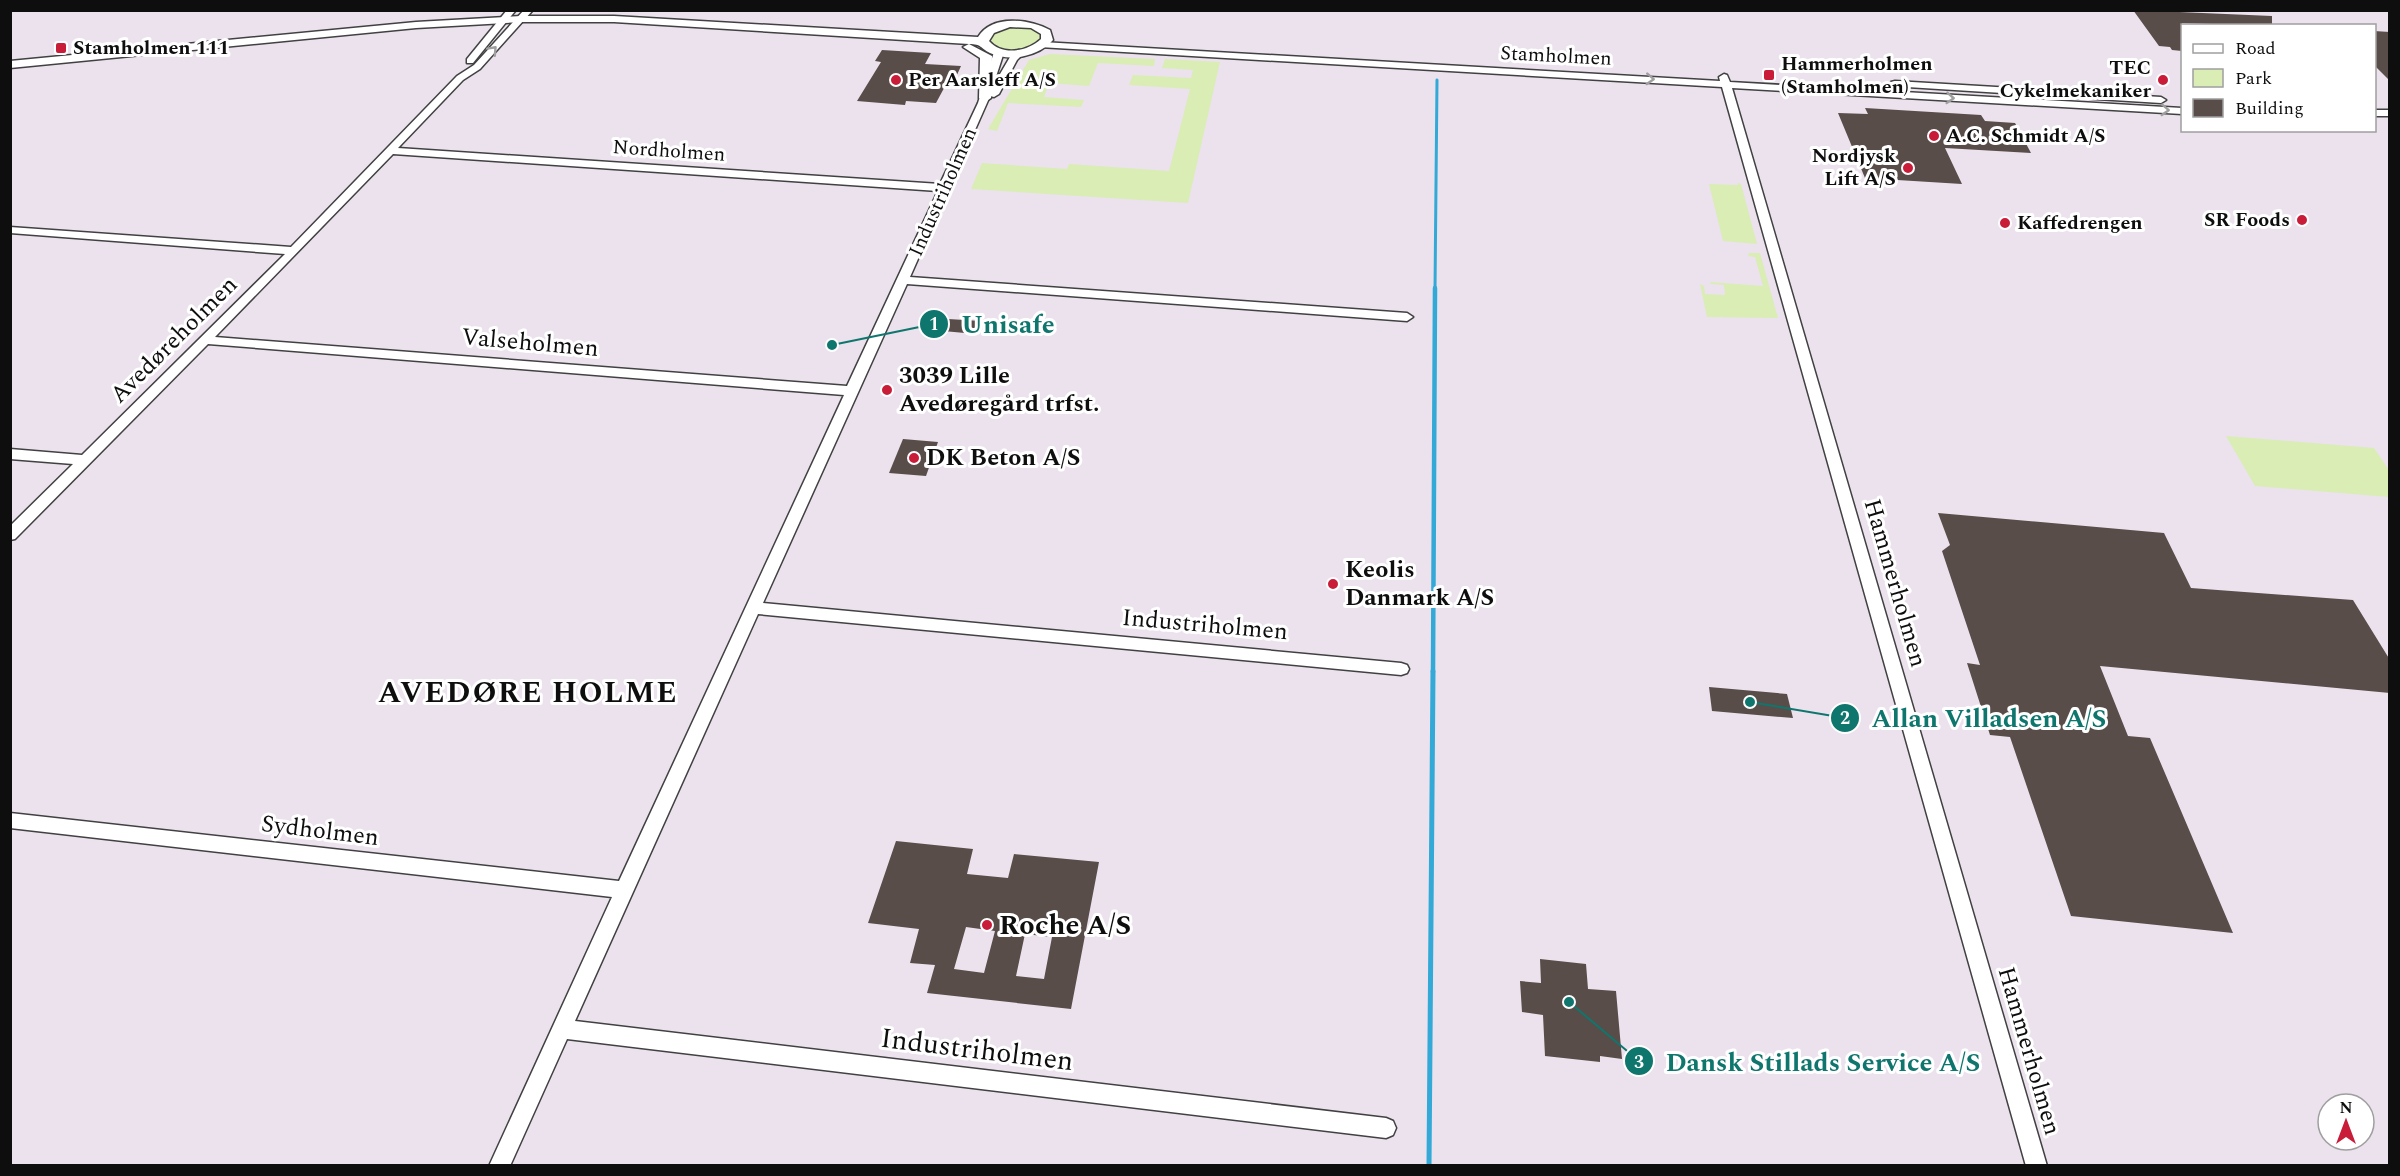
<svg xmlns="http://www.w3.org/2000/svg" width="2400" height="1176" font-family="Spectral,serif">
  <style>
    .industrial { fill: #ebe2ed; fill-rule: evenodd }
    .green { fill: #d9edb5 }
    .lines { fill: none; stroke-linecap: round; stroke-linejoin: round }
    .stream-far2 { stroke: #32a9d6; stroke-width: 3 }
    .stream-far1 { stroke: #32a9d6; stroke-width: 4.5 }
    .stream { stroke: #32a9d6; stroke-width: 5 }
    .building { fill: #584d49; fill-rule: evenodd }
    .minor-casing { stroke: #414141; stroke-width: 3 }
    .tertiary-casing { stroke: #414141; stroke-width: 3 }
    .minor { fill: #fff; fill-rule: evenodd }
    .tertiary { fill: #fff; fill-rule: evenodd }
    .oneway { stroke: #9f9f9f }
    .poi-dot { fill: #c81c39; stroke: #fff; stroke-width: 2 }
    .labels { text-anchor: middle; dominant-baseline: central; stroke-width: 6; stroke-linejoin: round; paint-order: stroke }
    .far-poi-label { font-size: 20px; font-weight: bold; fill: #0e0e0e; stroke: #fff; text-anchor: start }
    .far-street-label { font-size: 20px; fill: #0e0e0e; stroke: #fff }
    .street-label { font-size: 24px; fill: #0e0e0e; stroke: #fff }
    .poi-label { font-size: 24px; font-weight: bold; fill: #0e0e0e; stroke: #fff; text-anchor: start }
    .near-poi-label { font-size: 28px; font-weight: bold; fill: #0e0e0e; stroke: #fff; text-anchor: start }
    .near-street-label { font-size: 28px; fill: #0e0e0e; stroke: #fff }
    .district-label { font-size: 30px; font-weight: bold; letter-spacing: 1.5px; fill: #0e0e0e; stroke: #fff }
    .leader { fill: none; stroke: #0f766e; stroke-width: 2 }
    .callout-dot { fill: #0f766e; stroke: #fff; stroke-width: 2 }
    .mark-label { font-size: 18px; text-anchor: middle; font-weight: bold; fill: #fff }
    .callout-label { font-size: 26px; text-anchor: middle; font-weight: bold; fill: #0f766e; stroke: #fff; stroke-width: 6; stroke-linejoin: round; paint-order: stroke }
  </style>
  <rect width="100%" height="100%" fill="#fffaef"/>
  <path class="industrial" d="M11 11H2389V1165H11ZM2182 26H2374V130H2182ZM2328 1104H2364V1140H2328Z"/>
  <g class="green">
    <path d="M1007 27H1031L1040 33 1041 40C1025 49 1012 54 995 46L989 39 994 32Z"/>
    <path d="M1050 54 1155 59 1154 66 1098 63 1089 86 1049 83 1044 97 1084 100 1081 107 1008 103 997 131 988 129 1029 60Z"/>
    <path d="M1165 59 1220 62 1188 203 971 189 982 163 1067 169 1069 164 1169 171 1190 89 1129 85 1133 75 1191 78 1193 70 1162 68Z"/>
    <path d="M1738 183 1741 184 1757 244 1723 241 1709 184 1738 185Z"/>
    <path d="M1749 253H1760L1778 318 1707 317 1700 284 1704 286 1705 294 1725 295 1724 285 1711 284 1710 282 1763 286 1755 257 1748 256Z"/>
    <path d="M2226 436 2374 448 2389 470V497L2255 486Z"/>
  </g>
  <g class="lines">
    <path class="stream-far2" d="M1435 290 1437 80"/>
    <path class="stream-far1" d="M1433 672 1435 288"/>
    <path class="stream" d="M1429 1166 1433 671"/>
  </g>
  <g class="building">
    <path d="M2133 10 2272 16V26L2182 23V51L2172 50 2170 47 2159 46Z"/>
    <path d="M2374 31 2390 32V81L2374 65Z"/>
    <path d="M882 50 931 53 925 64 961 66 956 77H950L936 103 906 101 905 105 857 101 881 62 875 61Z"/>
    <path d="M1865 108 1981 115 1985 121 2015 123 2031 153 1945 148 1962 184 1865 178 1838 113 1868 114Z"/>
    <path d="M948 319 981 321 976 334 943 331Z"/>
    <path d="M903 439 938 442 926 476 889 473Z"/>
    <path d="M1938 513 2164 533 2191 588 2353 600 2390 660V693L2100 666 2128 736 2150 738 2233 933 2071 916 2010 737 1990 735 1967 663 1980 665 1942 551 1950 545Z"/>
    <path d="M1709 687 1787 694 1793 718 1712 711Z"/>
    <path d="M896 841 973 849 967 874 1008 878 1014 854 1099 862 1071 1009 927 993 935 965 910 963 919 929 868 923ZM966 927 995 931 984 973 954 969ZM1025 934 1052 937 1044 979 1016 976Z"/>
    <path d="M1540 959 1586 964 1588 989 1616 991 1622 1059 1600 1056V1062L1545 1056 1543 1015 1522 1012 1520 981 1541 983Z"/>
  </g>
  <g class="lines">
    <g class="minor-casing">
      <g id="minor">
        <path d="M507 10H516L473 63H467V59Z"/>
        <path d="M524 10H533L480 69 463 80 398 148 940 184 978 103 994 52 999 49 1004 52 993 86 1010 57 1019 50 1024 53 1017 60 999 94 994 97 990 96 910 277 1407 313 1413 317 1407 321 907 284 763 603 1401 663 1407 665 1409 669 1407 673 1401 675 758 614 575 1021 1386 1118 1393 1121 1396 1128 1393 1135 1386 1138 567 1039 510 1166H489L612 897 10 828V813L619 881 844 395 208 344 15 539 10 540V526L73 464 10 459V449L82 455 285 254 10 233V227L291 247 457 76 474 65ZM393 154 938 191 847 386 215 337Z"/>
        <path d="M1042 42 1720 81 1719 77 1724 74 1727 75 1730 82 2182 108V114L1732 88 2047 1166H2026L1722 87 1039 47V43Z"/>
        <path d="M1895 81 2161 97 2166 100 2161 103 1891 86V82Z"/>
        <rect x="2374" y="110" width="16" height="6"/>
      </g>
    </g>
    <g class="tertiary-casing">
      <path id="tertiary" d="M521 16H614L978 37C992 14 1029 19 1050 30L1053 40C1038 57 1010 62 990 53 980 48 982 44 969 44L992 56 991 98 985 102 979 98 980 58 963 47 969 44 614 22H521L416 28 10 68V61L416 22ZM1010 27 1031 28 1041 34V39C1027 52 1002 56 989 41L994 33Z"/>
    </g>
    <use href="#minor" class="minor"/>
    <use href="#tertiary" class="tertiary"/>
  </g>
  <defs><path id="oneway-chevron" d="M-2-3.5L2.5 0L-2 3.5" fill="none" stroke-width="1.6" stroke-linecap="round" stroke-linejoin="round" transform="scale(1.5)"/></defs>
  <g class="oneway">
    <use href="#oneway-chevron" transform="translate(493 50) rotate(-47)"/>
    <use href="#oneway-chevron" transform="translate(1650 79) rotate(3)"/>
    <use href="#oneway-chevron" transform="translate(1950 98) rotate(4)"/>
    <use href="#oneway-chevron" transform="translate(2165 110) rotate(3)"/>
  </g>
  <g class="poi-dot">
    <rect x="55" y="42" width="12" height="12" rx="3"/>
    <rect x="1763" y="69" width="12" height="12" rx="3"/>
    <circle cx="896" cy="80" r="6"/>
    <circle cx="2163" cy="80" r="6"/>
    <circle cx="1934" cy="136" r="6"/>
    <circle cx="1908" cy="168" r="6"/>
    <circle cx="2302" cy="220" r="6"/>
    <circle cx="2005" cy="223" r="6"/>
    <circle cx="887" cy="390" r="6"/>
    <circle cx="914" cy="458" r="6"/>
    <circle cx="1333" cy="584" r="6"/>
    <circle cx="987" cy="925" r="6"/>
  </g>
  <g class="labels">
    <g class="far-poi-label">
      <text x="73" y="48">Stamholmen 111</text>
      <text x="1781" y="64">Hammerholmen<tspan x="1781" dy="23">(Stamholmen)</tspan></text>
      <text x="2151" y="68" text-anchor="end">TEC<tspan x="2151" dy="23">Cykelmekaniker</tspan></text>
      <text x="908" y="80">Per Aarsleff A/S</text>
      <text x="1946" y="136">A.C. Schmidt A/S</text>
      <text x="1896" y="156" text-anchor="end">Nordjysk<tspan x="1896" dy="23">Lift A/S</tspan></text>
      <text x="2290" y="220" text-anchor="end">SR Foods</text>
      <text x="2017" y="223">Kaffedrengen</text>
    </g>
    <g class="far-street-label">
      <text transform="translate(1556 56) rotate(3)">Stamholmen</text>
      <text transform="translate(669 151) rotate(4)">Nordholmen</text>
      <text transform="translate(943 192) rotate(-66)">Industriholmen</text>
    </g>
    <g class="street-label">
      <text transform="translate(174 340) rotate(-45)">Avedøreholmen</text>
      <text transform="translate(530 343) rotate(5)">Valseholmen</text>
      <text transform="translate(1895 583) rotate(74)">Hammerholmen</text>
      <text transform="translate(1205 625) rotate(5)">Industriholmen</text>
      <text transform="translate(320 831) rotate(7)">Sydholmen</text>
      <text transform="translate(2029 1051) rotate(74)">Hammerholmen</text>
    </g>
    <g class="poi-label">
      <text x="899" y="376">3039 Lille<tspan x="899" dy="28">Avedøregård trfst.</tspan></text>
      <text x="926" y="458">DK Beton A/S</text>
      <text x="1345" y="570">Keolis<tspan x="1345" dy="28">Danmark A/S</tspan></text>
    </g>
    <g class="near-poi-label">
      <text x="999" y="925">Roche A/S</text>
    </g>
    <g class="near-street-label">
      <text transform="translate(977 1050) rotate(7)">Industriholmen</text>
    </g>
    <g class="district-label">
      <text x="528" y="693">AVEDØRE HOLME</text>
    </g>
  </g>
  <path class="leader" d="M832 345L934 324M1750 702L1845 718M1569 1002L1639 1061"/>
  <g class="callout-dot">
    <circle cx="832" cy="345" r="6"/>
    <circle cx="1750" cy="702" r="6"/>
    <circle cx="1569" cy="1002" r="6"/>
    <circle cx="934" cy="324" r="15"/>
    <circle cx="1845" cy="718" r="15"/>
    <circle cx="1639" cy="1061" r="15"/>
  </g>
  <g class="mark-label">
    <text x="934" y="330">1</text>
    <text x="1845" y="724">2</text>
    <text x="1639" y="1068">3</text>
  </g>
  <g class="callout-label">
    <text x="1008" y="333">Unisafe</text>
    <text x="1989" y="727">Allan Villadsen A/S</text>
    <text x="1823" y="1071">Dansk Stillads Service A/S</text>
  </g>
  <rect width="2400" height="1176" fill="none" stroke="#0e0e0e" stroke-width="24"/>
  <rect x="2181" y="24" width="195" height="108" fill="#ffffff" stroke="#9f9f9f" stroke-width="1.5"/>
  <rect x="2193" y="44" width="30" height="9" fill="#ffffff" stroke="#9f9f9f" stroke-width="1.5"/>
  <text x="2235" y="54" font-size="18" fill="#0e0e0e">Road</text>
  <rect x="2193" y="69" width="30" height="18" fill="#d9edb5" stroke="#9f9f9f" stroke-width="1.5"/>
  <text x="2235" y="84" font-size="18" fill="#0e0e0e">Park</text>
  <rect x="2193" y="99" width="30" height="18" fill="#584d49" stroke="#9f9f9f" stroke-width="1.5"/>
  <text x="2235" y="114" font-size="18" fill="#0e0e0e">Building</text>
  <g transform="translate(2346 1122)"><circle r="28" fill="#ffffff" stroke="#9f9f9f" stroke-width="1.5"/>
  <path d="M0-4.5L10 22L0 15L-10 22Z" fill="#c81c39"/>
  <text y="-9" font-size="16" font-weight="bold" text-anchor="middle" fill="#0e0e0e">N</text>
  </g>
</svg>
